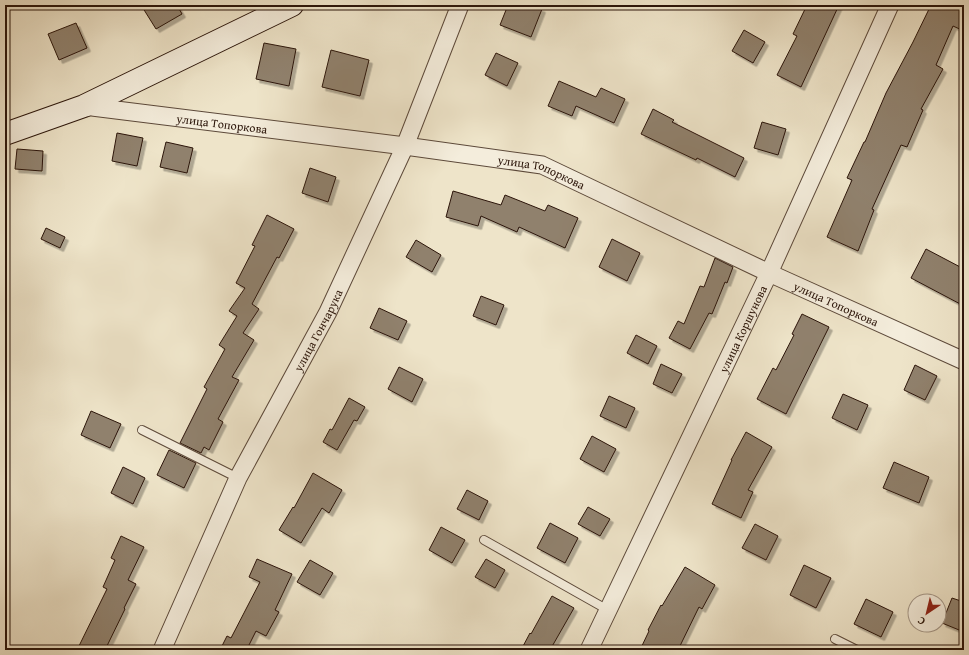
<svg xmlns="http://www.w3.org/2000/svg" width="969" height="655" font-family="'Gentium Book Plus',serif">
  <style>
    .building { fill: #90816d; stroke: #2b150a; filter: url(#shadow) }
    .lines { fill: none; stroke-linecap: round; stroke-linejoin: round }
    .lane-casing { stroke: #5c493a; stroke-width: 10 }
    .street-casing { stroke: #5c493a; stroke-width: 19 }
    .secondary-casing { stroke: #2b150a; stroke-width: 24 }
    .lane { stroke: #f4eddc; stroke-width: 8 }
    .street { stroke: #f4eddc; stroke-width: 17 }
    .secondary { stroke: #f4eddc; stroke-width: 22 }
    .labels { text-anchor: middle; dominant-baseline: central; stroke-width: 3; stroke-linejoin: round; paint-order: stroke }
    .street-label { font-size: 12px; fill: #2b150a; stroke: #f4eddc }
  </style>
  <defs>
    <filter id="shadow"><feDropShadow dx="3.5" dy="3.5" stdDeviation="0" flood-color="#0004"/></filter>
  </defs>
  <rect width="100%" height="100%" fill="#eee4c9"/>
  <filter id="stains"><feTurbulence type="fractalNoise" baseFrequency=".005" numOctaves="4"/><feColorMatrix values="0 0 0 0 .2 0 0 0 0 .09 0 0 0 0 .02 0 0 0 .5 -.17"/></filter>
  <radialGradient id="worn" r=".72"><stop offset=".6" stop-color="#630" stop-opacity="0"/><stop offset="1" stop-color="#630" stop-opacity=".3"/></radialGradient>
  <g class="building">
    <path d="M141 5H177L182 14 156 29Z"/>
    <path d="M508 5H531L542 9 531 37 500 25Z"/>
    <path d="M807 5H839L801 87 777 75 797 36 793 34Z"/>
    <path d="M931 5H964V31L953 26 936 65 943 69 921 109 923 110 907 147 901 145 872 209 874 210 858 251 827 237 852 180 847 178 864 142H865L886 93 913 42Z"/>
    <path d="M76 23 87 48 59 60 48 34Z"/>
    <path d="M744 30 765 42 753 63 732 51Z"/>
    <path d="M264 43 296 49 289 86 256 79Z"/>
    <path d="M331 50 369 60 360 96 322 87Z"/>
    <path d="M496 53 518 63 507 86 485 75Z"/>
    <path d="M559 81 596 97 601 88 625 99 614 123 576 106 572 116 548 106Z"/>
    <path d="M653 109 674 120 672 122 744 158 735 177 697 158 696 160 641 134Z"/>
    <path d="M762 122 786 129 778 155 754 148Z"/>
    <path d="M117 133 143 138 137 166 112 161Z"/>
    <path d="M166 142 193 148 187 173 160 167Z"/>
    <path d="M17 149 43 151 42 171 15 169Z"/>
    <path d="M310 168 336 177 328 202 302 193Z"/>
    <path d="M453 191 501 205 505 195 545 211 548 205 578 218 565 248 519 227 517 232 481 216 478 226 446 217Z"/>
    <path d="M267 215 294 229 279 258 277 257 252 304 259 309 243 333 254 340 232 377 239 380 218 419 223 422 209 450 204 447 201 453 180 443 207 389 204 387 225 349 219 345 237 316 229 311 245 288 236 283 255 246 252 245Z"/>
    <path d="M46 228 65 237 60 248 41 239Z"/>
    <path d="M612 239 640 253 627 281 599 267Z"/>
    <path d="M416 240 441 255 432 272 406 257Z"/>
    <path d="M926 249 964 269V306L911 278Z"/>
    <path d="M715 258 733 267 727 283 725 282 712 314 709 313 690 349 669 338 678 321 684 324 700 286 704 287Z"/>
    <path d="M481 296 504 305 496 325 473 316Z"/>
    <path d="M379 308 407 321 398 340 370 328Z"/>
    <path d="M802 314 829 327 786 414 757 399 773 368 776 370 794 335 792 334Z"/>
    <path d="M636 335 657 346 648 364 627 353Z"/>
    <path d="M661 364 682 374 672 393 653 384Z"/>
    <path d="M915 365 937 376 925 400 904 390Z"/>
    <path d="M399 367 423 379 412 402 388 389Z"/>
    <path d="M843 394 868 405 857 430 832 418Z"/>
    <path d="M609 396 635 408 626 428 600 416Z"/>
    <path d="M349 398 365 407 357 421 354 420 337 450 323 442 330 429 332 430Z"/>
    <path d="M91 411 121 424 110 448 81 435Z"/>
    <path d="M746 432 772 447 748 490 753 492 741 518 712 504 732 460H731Z"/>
    <path d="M592 436 616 449 604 472 580 459Z"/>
    <path d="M169 450 196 463 184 488 157 475Z"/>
    <path d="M894 462 929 477 919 503 883 488Z"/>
    <path d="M123 467 145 478 133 504 111 493Z"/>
    <path d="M313 473 342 490 329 513 322 508 301 543 279 530 293 507 294 508Z"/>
    <path d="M467 490 488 501 479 520 457 509Z"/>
    <path d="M588 507 610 519 600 536 578 524Z"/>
    <path d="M550 523 578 538 565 563 537 548Z"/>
    <path d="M755 524 778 536 766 560 742 548Z"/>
    <path d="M441 527 465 540 452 563 429 550Z"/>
    <path d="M121 536 144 547 128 580 136 584 124 608 125 609 105 650H77L107 589 103 587 115 560 111 558Z"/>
    <path d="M257 559 292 574 275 610 279 612 266 636 256 631 248 647 255 650H220L227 636 231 638 260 582 249 577Z"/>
    <path d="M486 559 505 570 495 588 475 577Z"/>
    <path d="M310 560 333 573 320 595 297 582Z"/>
    <path d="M804 565 831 578 816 608 790 595Z"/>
    <path d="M685 567 715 585 702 609 699 607 678 650H640L649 631 648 630 661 605 662 606Z"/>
    <path d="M552 596 574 608 550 650H521L530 633 531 634Z"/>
    <path d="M952 598 964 602V632L942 623Z"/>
    <path d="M866 599 893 612 881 637 854 624Z"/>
  </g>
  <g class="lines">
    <g class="lane-casing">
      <g id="lane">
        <path d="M142 430 238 478"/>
        <path d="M484 540 608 610"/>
        <path d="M835 639 857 650"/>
      </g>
    </g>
    <g class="street-casing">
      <g id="street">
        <path id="s1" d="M84 106 405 146 542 165 769 273 964 361"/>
        <path id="s2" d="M162 650 238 478 328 312 405 146 460 5"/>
        <path id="s3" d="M589 650 769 273 890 5"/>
      </g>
    </g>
    <g class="secondary-casing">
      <path id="secondary" d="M5 134 84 106 292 5"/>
    </g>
    <use href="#lane" class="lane"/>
    <use href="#street" class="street"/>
    <use href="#secondary" class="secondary"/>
  </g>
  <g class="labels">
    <g class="street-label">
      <text stroke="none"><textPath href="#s1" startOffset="139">улица Топоркова</textPath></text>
      <text stroke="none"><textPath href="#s1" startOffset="463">улица Топоркова</textPath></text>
      <text stroke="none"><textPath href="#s1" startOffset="787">улица Топоркова</textPath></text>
      <text stroke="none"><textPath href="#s3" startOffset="356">улица Коршунова</textPath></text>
      <text stroke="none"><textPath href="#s2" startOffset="356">улица Гончарука</textPath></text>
    </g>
  </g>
  <rect width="969" height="655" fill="none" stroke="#eee4c9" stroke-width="20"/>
  <rect x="6" y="6" width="957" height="643" fill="none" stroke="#2b150a" stroke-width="2"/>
  <rect x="10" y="10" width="949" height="635" fill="none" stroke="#2b150a"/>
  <g transform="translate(927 613) rotate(215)"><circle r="19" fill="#f4eddc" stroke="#a49788"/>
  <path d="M0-3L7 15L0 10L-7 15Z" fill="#8f2418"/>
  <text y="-6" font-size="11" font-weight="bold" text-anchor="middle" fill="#2b150a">С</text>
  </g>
  <rect width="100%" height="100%" filter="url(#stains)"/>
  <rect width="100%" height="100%" fill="url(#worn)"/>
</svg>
